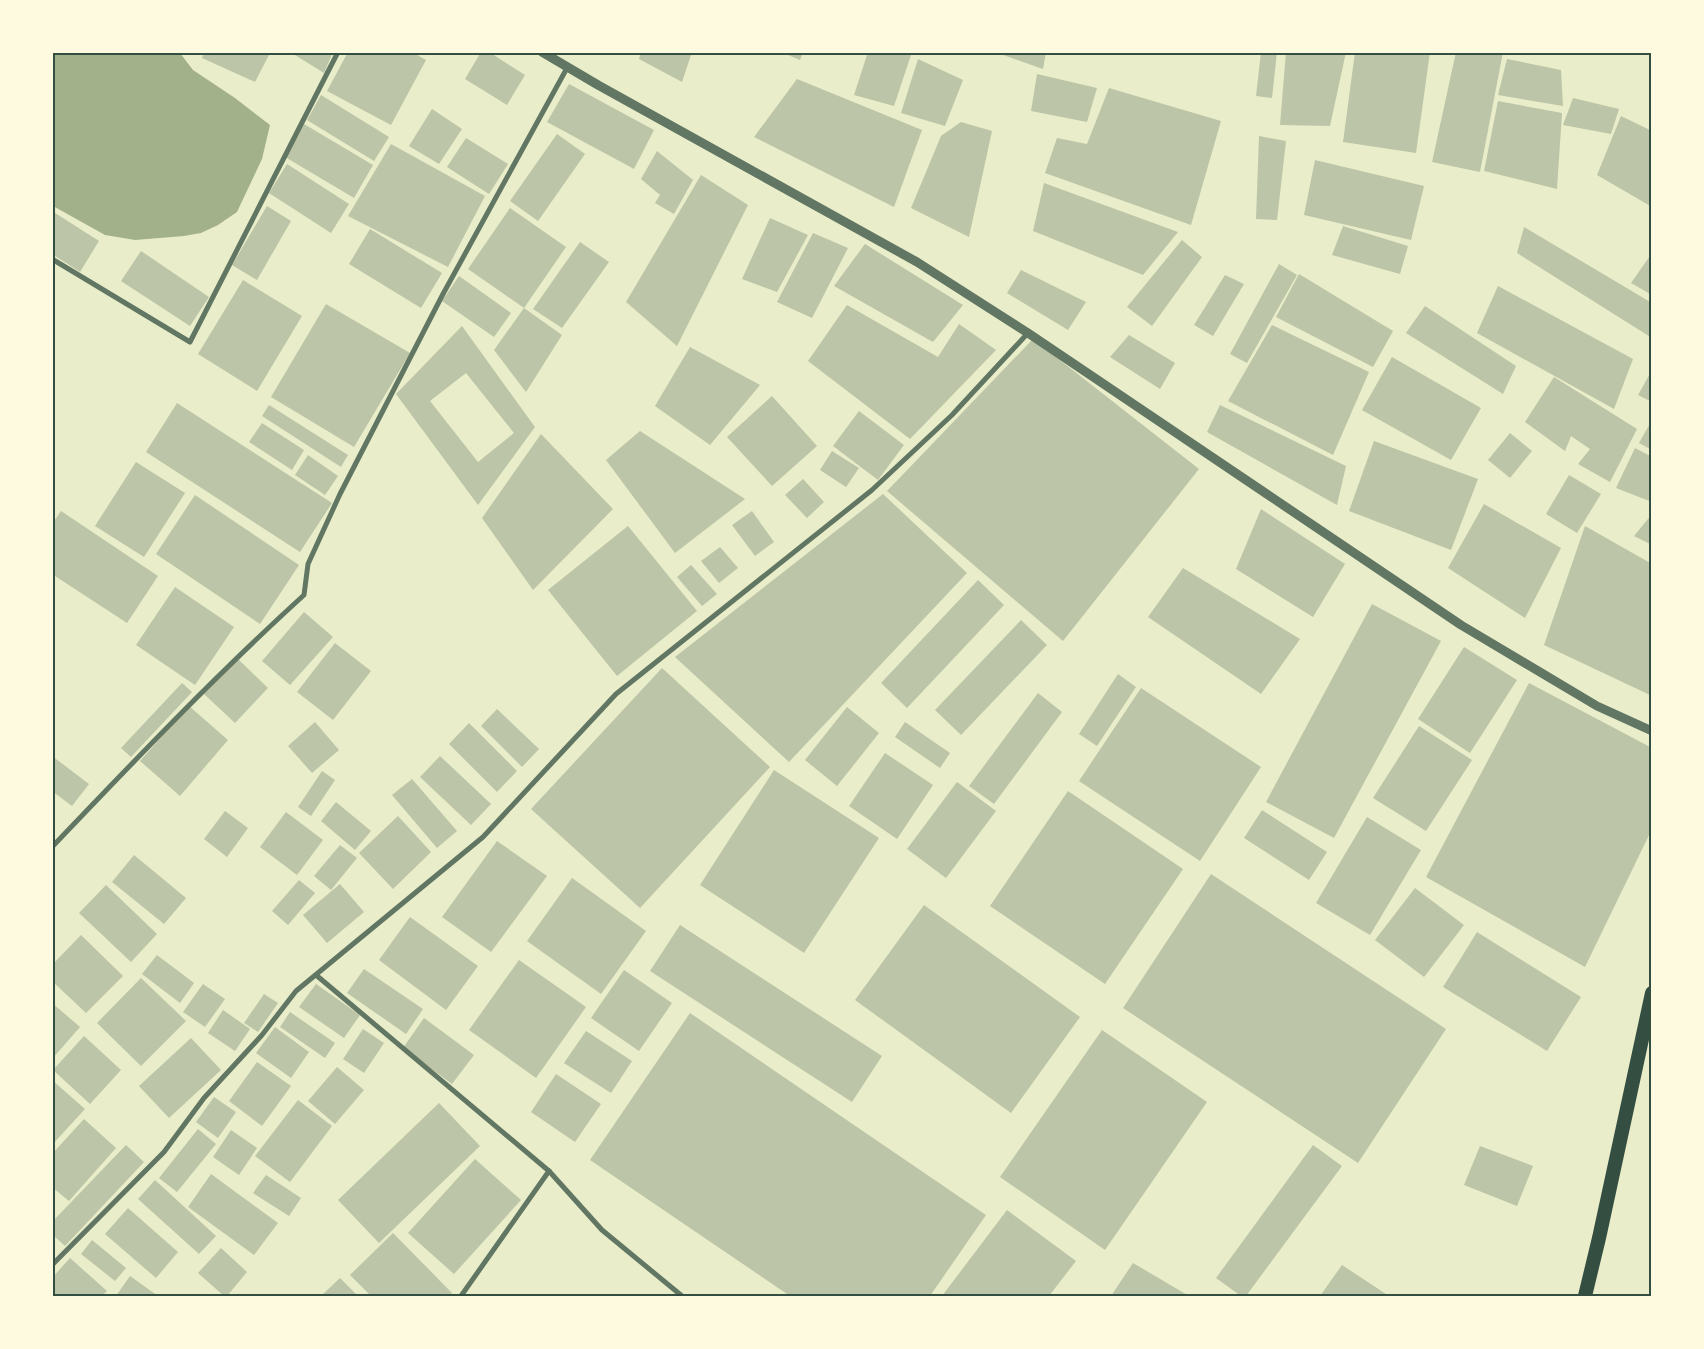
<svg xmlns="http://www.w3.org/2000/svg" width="1704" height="1349" font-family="Cabin,sans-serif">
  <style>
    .water { fill: #a3b18a }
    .building { fill: #bcc5a7; fill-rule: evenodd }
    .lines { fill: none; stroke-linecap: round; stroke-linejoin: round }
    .minor { stroke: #617663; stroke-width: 5 }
    .tertiary { stroke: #617663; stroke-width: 9 }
    .trunk { stroke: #344e41; stroke-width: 14 }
    .neatline { fill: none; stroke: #344e41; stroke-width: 2 }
  </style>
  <rect width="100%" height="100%" fill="#e9edc9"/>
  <path class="water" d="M52 53H180L193 70 235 98 270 125 262 159 237 212 218 225 201 233 184 236 135 240 105 235 53 206Z"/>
  <g class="building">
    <path d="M204 52H264L269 55 255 82 202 58Z"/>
    <path d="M290 52H333L324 73Z"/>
    <path d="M348 52H412L426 60 391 125 327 91Z"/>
    <path d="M481 52H489L525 75 507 105 465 79Z"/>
    <path d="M641 52H692L682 82 639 59Z"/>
    <path d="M781 52H803L800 60Z"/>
    <path d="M868 52H912L894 106 854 95Z"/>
    <path d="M995 52H1046L1043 69Z"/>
    <path d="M1261 52H1277L1272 98 1256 96Z"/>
    <path d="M1286 52H1346L1330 126 1280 125Z"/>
    <path d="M1355 52H1430L1416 153 1343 142Z"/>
    <path d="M1456 52H1503L1480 172 1432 162Z"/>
    <path d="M918 59 963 80 945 126 901 113Z"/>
    <path d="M1507 59 1561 70 1563 106 1498 95Z"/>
    <path d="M1037 74 1097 88 1087 122 1031 111Z"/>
    <path d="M797 79 922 130 894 207 754 137Z"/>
    <path d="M569 84 654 130 634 169 547 122Z"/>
    <path d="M1109 88 1221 121 1191 225 1045 173 1057 138 1087 144Z"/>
    <path d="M321 95 389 137 374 161 307 120Z"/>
    <path d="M1573 98 1619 109 1611 134 1563 125Z"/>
    <path d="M1498 101 1562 113 1557 189 1484 171Z"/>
    <path d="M432 109 462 129 439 164 409 146Z"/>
    <path d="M1621 116 1652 131V207L1597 175Z"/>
    <path d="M961 122 992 131 969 237 911 208 941 136Z"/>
    <path d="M304 124 373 165 354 198 285 157Z"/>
    <path d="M557 134 585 154 538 221 510 201Z"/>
    <path d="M1259 136 1286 141 1277 220 1256 219Z"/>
    <path d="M466 138 508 164 489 194 447 167Z"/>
    <path d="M391 144 485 196 448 267 348 216Z"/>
    <path d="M657 151 693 180 674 214 655 203 660 195 641 179Z"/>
    <path d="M1315 160 1424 186 1411 240 1304 215Z"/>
    <path d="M287 164 349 204 331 233 269 193Z"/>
    <path d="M701 175 748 205 677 346 626 302Z"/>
    <path d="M1044 183 1178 232 1143 275 1033 231Z"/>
    <path d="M267 206 291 221 257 280 232 265Z"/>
    <path d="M510 208 566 247 524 308 468 269Z"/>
    <path d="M52 211 99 241 80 272 52 254Z"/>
    <path d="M770 218 808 235 777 292 742 279Z"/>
    <path d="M1343 226 1408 246 1400 274 1332 255Z"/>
    <path d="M1524 227 1652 303V338L1517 253Z"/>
    <path d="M370 229 442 273 421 308 349 264Z"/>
    <path d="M813 233 848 248 812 318 777 302Z"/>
    <path d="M1182 240 1202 257 1152 326 1127 307Z"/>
    <path d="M580 242 609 262 562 328 533 309Z"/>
    <path d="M865 244 963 305 933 342 834 286Z"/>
    <path d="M141 251 209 297 190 326 121 281Z"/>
    <path d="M1652 253V295L1631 283Z"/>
    <path d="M1279 264 1297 275 1247 363 1230 354Z"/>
    <path d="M1021 270 1086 302 1068 330 1007 293Z"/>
    <path d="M1299 274 1393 331 1373 367 1276 317Z"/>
    <path d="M1225 275 1244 284 1213 336 1194 325Z"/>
    <path d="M459 276 511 313 494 337 442 301Z"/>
    <path d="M243 280 302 316 257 391 198 354Z"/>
    <path d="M1498 286 1633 359 1614 409 1477 333Z"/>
    <path d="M326 304 410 353 354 447 271 397Z"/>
    <path d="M847 305 938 357 959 324 996 350 910 439 808 361Z"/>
    <path d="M1425 306 1516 366 1503 394 1406 333Z"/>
    <path d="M524 308 562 335 526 392 494 350Z"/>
    <path d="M1272 325 1369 372 1333 455 1228 401Z"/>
    <path d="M462 326 535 427 478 505 396 394ZM466 373 514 433 478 462 430 401Z"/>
    <path d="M1129 335 1175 363 1160 389 1110 357Z"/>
    <path d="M1033 339 1199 469 1063 641 887 491Z"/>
    <path d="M690 347 760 385 710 445 655 406Z"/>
    <path d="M1392 357 1481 408 1451 460 1362 410Z"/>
    <path d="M1652 370V402L1638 395Z"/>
    <path d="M1554 377 1637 429 1610 482 1578 464 1590 449 1571 436 1565 451 1525 422Z"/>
    <path d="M772 396 817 446 772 486 727 437Z"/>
    <path d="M177 403 332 503 300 552 146 452Z"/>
    <path d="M269 405 348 455 341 467 262 416Z"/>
    <path d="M1220 405 1346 466 1337 505 1207 432Z"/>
    <path d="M859 411 904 445 878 480 833 446Z"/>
    <path d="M1652 420V450L1639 443Z"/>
    <path d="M262 423 304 450 292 470 249 442Z"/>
    <path d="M640 431 745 499 675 553 606 460Z"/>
    <path d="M1510 433 1532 451 1510 478 1488 460Z"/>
    <path d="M541 434 613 509 533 590 482 518Z"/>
    <path d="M1374 441 1478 479 1451 550 1349 511Z"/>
    <path d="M1635 448 1652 457V502L1616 488Z"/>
    <path d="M832 451 859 468 846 487 820 470Z"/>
    <path d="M308 455 338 476 325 495 295 475Z"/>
    <path d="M136 462 185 493 144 557 95 526Z"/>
    <path d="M1569 475 1601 494 1577 533 1546 514Z"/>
    <path d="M803 479 824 502 807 518 785 495Z"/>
    <path d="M883 494 967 573 789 762 675 657Z"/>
    <path d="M195 495 299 565 260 624 156 554Z"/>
    <path d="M1484 504 1561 548 1525 618 1448 568Z"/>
    <path d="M1261 509 1345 564 1313 617 1236 569Z"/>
    <path d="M61 511 158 576 127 623 52 574V524Z"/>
    <path d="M752 511 774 542 755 556 732 525Z"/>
    <path d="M1652 514V545L1634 536Z"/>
    <path d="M628 526 697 611 617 676 548 590Z"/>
    <path d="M1585 526 1652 564V696L1544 645Z"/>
    <path d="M720 547 738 568 719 583 701 561Z"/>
    <path d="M691 565 717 594 702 606 677 577Z"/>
    <path d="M1183 568 1300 639 1261 694 1148 617Z"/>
    <path d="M978 580 1004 605 907 708 881 683Z"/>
    <path d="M175 587 234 627 195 685 136 645Z"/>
    <path d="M1372 604 1441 641 1334 838 1266 802Z"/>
    <path d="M304 612 333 637 290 685 262 661Z"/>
    <path d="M1021 620 1047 645 961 735 935 710Z"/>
    <path d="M335 643 371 671 333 720 297 692Z"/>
    <path d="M1464 647 1517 680 1470 753 1418 719Z"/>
    <path d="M238 659 268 688 235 723 204 694Z"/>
    <path d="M662 668 770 767 640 908 531 809Z"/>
    <path d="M1118 674 1136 687 1097 746 1079 734Z"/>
    <path d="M182 683 192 692 131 757 121 748Z"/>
    <path d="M1529 683 1652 748V829L1585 967 1426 877Z"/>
    <path d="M1141 688 1261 767 1200 861 1079 781Z"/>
    <path d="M1038 693 1062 712 994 804 969 786Z"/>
    <path d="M189 706 228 740 180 796 140 761Z"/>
    <path d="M847 707 879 733 837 786 805 760Z"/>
    <path d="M497 709 539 749 522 767 481 726Z"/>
    <path d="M315 722 339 750 312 773 288 746Z"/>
    <path d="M905 722 950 753 940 768 895 737Z"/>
    <path d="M469 723 517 771 497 792 449 744Z"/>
    <path d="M1419 726 1472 760 1426 831 1373 798Z"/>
    <path d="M885 753 933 785 897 839 849 806Z"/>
    <path d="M52 756 89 784 72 806 52 791Z"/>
    <path d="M440 756 491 804 471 825 420 777Z"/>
    <path d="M774 770 879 838 804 953 700 885Z"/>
    <path d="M322 771 335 780 311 816 298 807Z"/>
    <path d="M412 779 457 831 437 848 392 795Z"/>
    <path d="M957 782 996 811 946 878 907 849Z"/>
    <path d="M1068 791 1183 869 1105 984 990 906Z"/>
    <path d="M336 802 371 831 355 850 321 821Z"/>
    <path d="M1262 810 1327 852 1309 880 1244 838Z"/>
    <path d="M225 811 248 828 227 857 204 839Z"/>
    <path d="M286 812 323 840 297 875 260 847Z"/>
    <path d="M398 816 431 852 393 889 359 853Z"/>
    <path d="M1367 817 1421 850 1370 935 1316 903Z"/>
    <path d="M497 841 547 876 491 952 442 917Z"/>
    <path d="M340 845 357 858 331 890 314 876Z"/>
    <path d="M134 855 186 898 164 924 112 882Z"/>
    <path d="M1211 874 1446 1029 1358 1163 1123 1008Z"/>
    <path d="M572 878 646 931 601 994 527 941Z"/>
    <path d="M299 880 315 893 288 925 272 911Z"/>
    <path d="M340 884 364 912 327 943 303 915Z"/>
    <path d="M106 885 157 934 131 962 79 913Z"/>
    <path d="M1415 888 1464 925 1424 977 1375 940Z"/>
    <path d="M924 905 1080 1017 1011 1113 855 1000Z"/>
    <path d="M410 917 478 966 446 1010 379 960Z"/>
    <path d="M680 925 882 1056 852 1102 650 971Z"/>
    <path d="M1477 932 1581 997 1547 1051 1443 987Z"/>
    <path d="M81 935 123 976 86 1013 52 981V965Z"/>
    <path d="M157 955 194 983 180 1003 142 974Z"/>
    <path d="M519 960 586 1007 536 1078 469 1030Z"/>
    <path d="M364 969 423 1009 406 1034 347 993Z"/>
    <path d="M624 970 672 1003 639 1051 591 1018Z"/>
    <path d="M141 978 186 1021 141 1066 97 1023Z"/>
    <path d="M203 984 225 999 205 1027 183 1012Z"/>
    <path d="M316 984 360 1015 344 1038 299 1007Z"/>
    <path d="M264 994 278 1003 258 1032 244 1023Z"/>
    <path d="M52 1003 80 1027 52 1059Z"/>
    <path d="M223 1010 250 1029 235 1051 208 1033Z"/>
    <path d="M290 1012 335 1043 325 1058 280 1027Z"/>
    <path d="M690 1013 986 1215 930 1296H790L590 1160Z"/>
    <path d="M424 1018 474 1055 452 1084 403 1048Z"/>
    <path d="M275 1027 309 1052 291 1078 256 1053Z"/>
    <path d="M363 1029 384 1043 364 1073 343 1059Z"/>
    <path d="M1102 1030 1207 1102 1105 1250 1000 1177Z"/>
    <path d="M586 1031 632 1061 611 1093 564 1063Z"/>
    <path d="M84 1036 121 1070 90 1104 53 1070Z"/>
    <path d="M191 1038 221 1070 169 1118 139 1086Z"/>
    <path d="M257 1062 291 1086 262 1126 229 1101Z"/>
    <path d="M337 1067 364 1090 335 1124 308 1101Z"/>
    <path d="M556 1074 601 1104 575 1142 531 1112Z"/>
    <path d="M52 1080 85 1109 52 1145Z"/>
    <path d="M214 1097 236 1112 218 1138 196 1122Z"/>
    <path d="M298 1100 332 1126 290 1182 255 1156Z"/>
    <path d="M439 1103 480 1146 379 1243 338 1200Z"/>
    <path d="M84 1119 116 1148 69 1201 52 1187V1154Z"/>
    <path d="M198 1129 216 1144 177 1192 159 1178Z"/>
    <path d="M231 1130 257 1148 239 1175 213 1157Z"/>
    <path d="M126 1145 144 1162 65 1246 52 1234V1222Z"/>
    <path d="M1313 1145 1342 1166 1246 1296H1241L1216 1278Z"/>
    <path d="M1480 1146 1533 1166 1517 1206 1464 1185Z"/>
    <path d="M475 1159 521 1200 454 1274 408 1233Z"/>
    <path d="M211 1174 278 1223 254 1255 188 1207Z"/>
    <path d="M266 1175 301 1198 289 1216 253 1193Z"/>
    <path d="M155 1180 216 1236 199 1254 138 1199Z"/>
    <path d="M128 1208 178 1252 156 1278 105 1234Z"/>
    <path d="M1007 1210 1076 1261 1049 1296H942Z"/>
    <path d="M393 1233 452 1293 449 1296H371L350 1275Z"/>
    <path d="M92 1240 126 1268 115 1281 81 1254Z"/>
    <path d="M221 1248 247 1272 227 1296H224L198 1273Z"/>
    <path d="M70 1258 107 1291 102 1296H52V1278Z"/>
    <path d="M1133 1263 1189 1296H1111Z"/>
    <path d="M1342 1265 1389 1296H1320Z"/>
    <path d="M130 1276 158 1296H116Z"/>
    <path d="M340 1278 358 1296H321Z"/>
  </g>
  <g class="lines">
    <g class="minor">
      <path d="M52 259 190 342 338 52"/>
      <path d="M52 847C134 761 216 675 304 595L308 564 340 494 443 294 567 68"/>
      <path d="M316 975 549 1171 461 1296"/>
      <path d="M549 1171 602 1230 682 1296"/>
      <path d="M52 1265 164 1152 204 1098 262 1035 296 991 483 837 616 694 872 490 952 415 1028 333"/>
    </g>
    <path class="tertiary" d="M542 52 598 85 917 262 1028 333 1461 625 1597 706 1652 731"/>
    <path class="trunk" d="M1585 1296 1599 1238 1652 993"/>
  </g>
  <rect width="1704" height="1349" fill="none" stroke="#fefae0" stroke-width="108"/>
  <rect x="54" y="54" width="1596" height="1241" class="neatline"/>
</svg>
